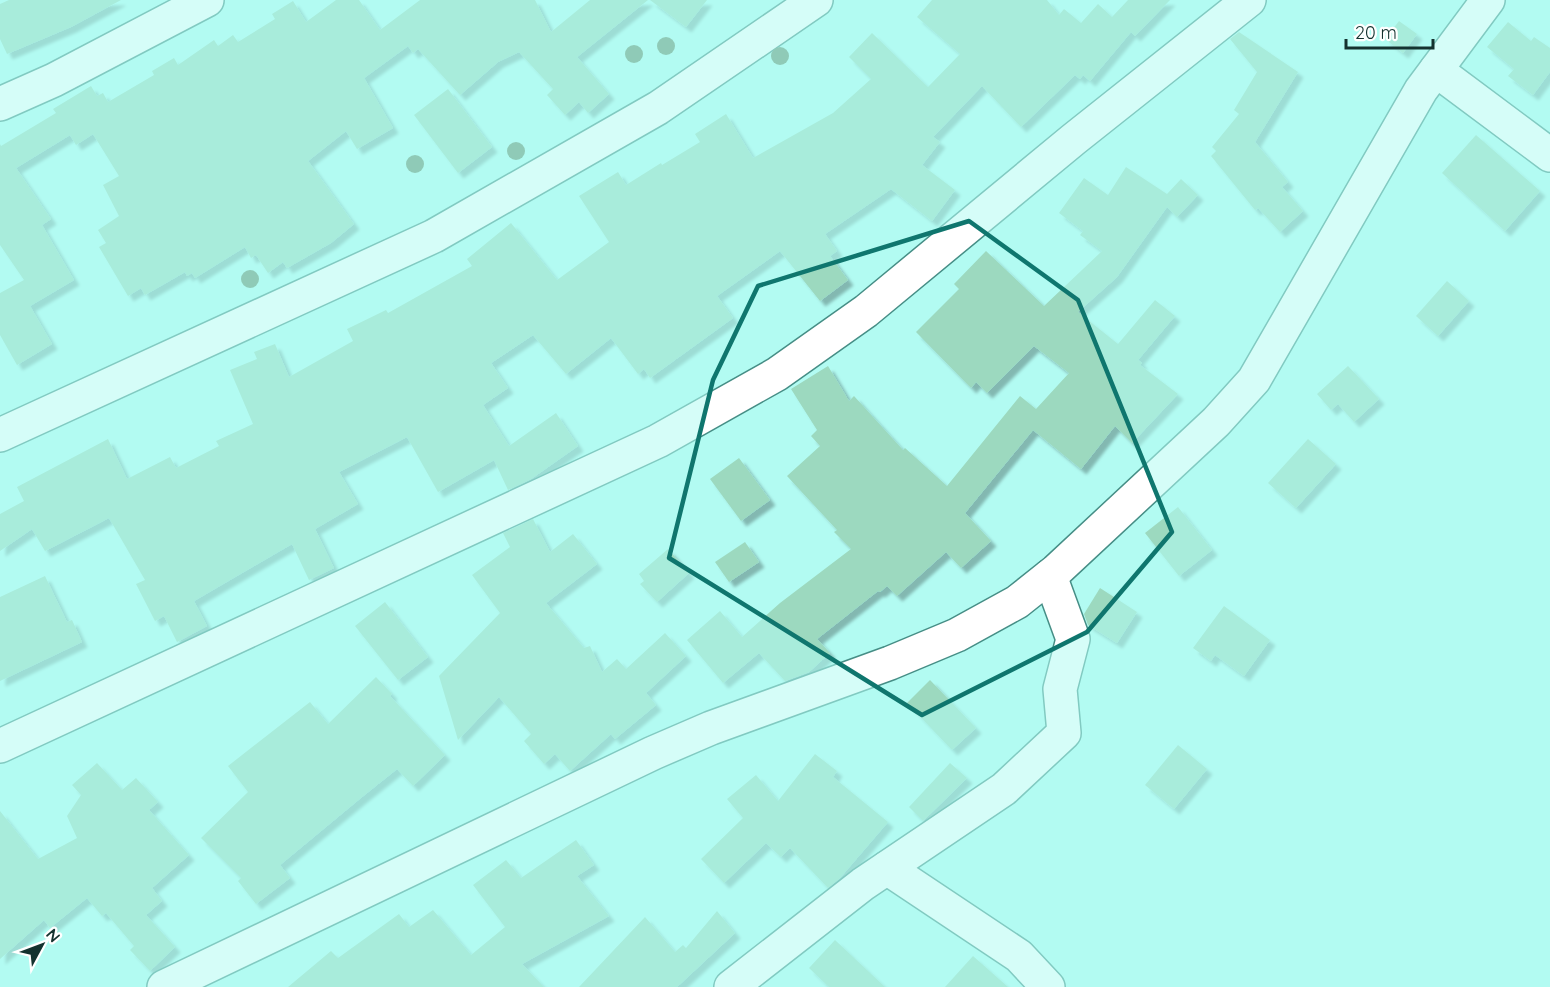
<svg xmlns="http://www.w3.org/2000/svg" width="1550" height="987" font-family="Quicksand,sans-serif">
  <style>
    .building { fill: #9cd9bf; filter: url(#shadow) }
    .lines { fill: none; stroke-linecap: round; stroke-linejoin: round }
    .minor-casing { stroke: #468e86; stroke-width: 36 }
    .minor { stroke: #fff; stroke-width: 33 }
    .tree { fill: #658f70 }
    .marked { fill: none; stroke: #0f766e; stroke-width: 4.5; stroke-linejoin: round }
  </style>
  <defs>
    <filter id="shadow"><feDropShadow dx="5.5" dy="5.5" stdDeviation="1.5" flood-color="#0004"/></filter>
  </defs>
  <rect width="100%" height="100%" fill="#b2fbf2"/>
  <g class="building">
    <path d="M9 0H121L71 27 7 54 0 39V4Z"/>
    <path d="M336 0H359L380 30 420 0H535L551 32 590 0H648L577 57 609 94 588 113 579 102 565 115 547 95 553 89 519 52 498 62 460 95 418 49 413 53 408 46 364 78 393 128 357 149 346 131 308 161 354 224 331 243 287 268 283 262 268 273 256 255 251 258 245 247 195 278 192 273 187 276 185 272 145 295 141 288 128 296 99 247 106 243 98 230 119 216 103 185 119 176 93 134 76 145 70 135 16 168 51 219 42 225 74 280 30 306 52 344 17 365 0 335V293L24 280 0 245V144L1 146 56 113 53 109 91 86 97 96 103 93 108 102 154 75 152 71 174 58 178 65 214 40 218 46 233 35 238 42 275 19 272 14 293 1 306 22Z"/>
    <path d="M650 0H707L686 27Z"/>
    <path d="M932 0H1047L1059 15 1064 9 1081 23 1098 4 1112 17 1128 0H1170L1135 36 1131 32 1090 81 1083 75 1080 79 1075 75 1021 127 982 86 933 137 940 142 922 165 955 190 932 221 891 189 825 234 837 251 830 256 848 280 820 301 780 251 717 296 733 318 650 378 644 369 638 374 611 338 566 374 533 335 491 363 508 388 483 405 509 446 556 413 578 446 531 479 508 490 494 460 438 492 407 437 339 472 358 504 315 529 334 568 309 580 292 544 194 601 207 626 177 642 164 616 155 621 136 584 145 580 109 518 45 551 32 529 0 551V514L24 501 17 487 108 439 127 479 170 457 176 468 219 446 216 441 253 424 230 370 257 359 254 352 275 344 289 377 353 341 347 329 386 310 388 313 472 266 467 259 511 223 557 280 609 242 579 196 618 172 626 185 661 163 662 165 700 142 695 134 726 114 753 158 833 113 871 79 849 57 872 33 928 87 960 54 917 17Z"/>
    <path d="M1399 21 1417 34 1403 53 1385 39Z"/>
    <path d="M1508 22 1531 41 1534 37 1550 48V72L1533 95 1508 76 1514 69 1487 47Z"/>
    <path d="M1239 32 1298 72 1255 142 1288 182 1282 187 1303 211 1280 232 1258 208 1255 210 1211 156 1216 151 1212 147 1239 114 1234 110 1257 72 1230 39Z"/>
    <path d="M448 89 492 147 458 173 414 115Z"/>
    <path d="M1476 135 1540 191 1505 231 1442 173Z"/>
    <path d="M1126 167 1167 194 1181 179 1198 195 1177 217 1167 207 1117 277 1078 312 1118 344 1155 300 1175 316 1138 360 1142 363 1140 365 1178 394 1132 443 1115 426 1081 469 1033 430 965 513 991 541 961 568 946 552 897 596 887 586 880 592 878 591 817 639 830 653 809 672 785 681 759 653 723 683 687 640 720 611 742 637 780 603 851 549 834 532 837 530 787 476 820 446 811 436 817 430 791 389 828 366 849 401 854 396 903 450 905 448 947 486 1020 396 1036 409 1069 373 1034 346 987 393 976 382 971 388 916 332 959 289 954 284 986 251 1044 306 1102 251 1080 235 1083 231 1059 213 1084 178 1108 195Z"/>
    <path d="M1447 281 1469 301 1438 336 1416 316Z"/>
    <path d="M1348 366 1379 399 1354 422 1338 404 1331 410 1317 394Z"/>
    <path d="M1308 439 1336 464 1296 508 1268 483Z"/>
    <path d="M739 458 770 500 741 521 710 479Z"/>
    <path d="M1178 507 1212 550 1179 576 1145 533Z"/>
    <path d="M533 519 550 552 573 534 597 564 546 603 584 648 590 646 602 672 617 659 626 669 665 633 686 656 646 693 656 705 615 739 611 734 570 771 555 754 544 764 524 741 531 734 499 697 458 740 439 676 500 613 472 575 510 547 503 533Z"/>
    <path d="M745 542 759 562 729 582 715 562Z"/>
    <path d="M668 549 689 573 657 602 640 584 644 581 639 574Z"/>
    <path d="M45 576 67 622 72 620 82 642 0 681V597Z"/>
    <path d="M1100 588 1137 612 1117 643 1088 625 1084 614Z"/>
    <path d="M385 602 428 657 398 680 355 626Z"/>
    <path d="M1224 606 1270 640 1244 676 1215 655 1211 661 1193 648Z"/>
    <path d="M376 677 392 694 390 696 445 755 413 786 397 769 362 797 280 865 290 878 256 904 238 881 241 878 201 838 248 792 228 766 310 702 328 724Z"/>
    <path d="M930 680 976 728 952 750 907 703Z"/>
    <path d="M1178 745 1207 769 1174 809 1145 785Z"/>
    <path d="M815 754 837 771 833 777 888 822 840 878 828 888 790 848 781 857 766 843 724 883 701 859 743 818 727 799 756 775 778 801Z"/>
    <path d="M97 763 122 790 136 778 158 802 149 810 189 855 152 888 162 901 146 915 175 947 150 971 130 950 134 946 106 913 102 916 87 898 50 928 44 920 0 959V811L38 859 77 838 67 816 81 795 72 785Z"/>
    <path d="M950 763 967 778 923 821 909 807Z"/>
    <path d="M576 840 594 865 577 876 609 916 522 964 544 987H288L331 951 338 958 399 914 409 927 433 910 471 955 505 927 473 885 506 860 521 878Z"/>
    <path d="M717 911 735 933 677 987H579L645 917 675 952 683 945 686 948Z"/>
    <path d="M835 940 885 987H829L809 968Z"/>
    <path d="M973 956 1008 987H945Z"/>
  </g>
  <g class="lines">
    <g class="minor-casing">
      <g id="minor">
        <path d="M1436 70 1550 155"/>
        <path d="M0 104 54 80 207 0"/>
        <path d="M0 435 434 236 658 108 816 0"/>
        <path d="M0 746 658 441 777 374 866 311 1074 139 1249 0"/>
        <path d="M887 868 1019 956 1048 987"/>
        <path d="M164 987 653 753 711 728 890 663 957 635 1017 602 1056 571 1216 422 1254 380 1421 90 1488 0"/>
        <path d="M731 987 863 884 1004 789 1064 733 1060 689 1073 639 1050 576"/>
      </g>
    </g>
    <use href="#minor" class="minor"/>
  </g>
  <g class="tree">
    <circle cx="666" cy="46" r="9"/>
    <circle cx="634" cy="54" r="9"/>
    <circle cx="780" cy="56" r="9"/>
    <circle cx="516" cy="151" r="9"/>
    <circle cx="415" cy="164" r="9"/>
    <circle cx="250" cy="279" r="9"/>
  </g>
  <path d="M0 0H1550V987H0ZM969 221 1078 300 1172 532 1087 632 922 715 669 558 713 380 758 286Z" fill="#b2fbf2" fill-opacity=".55" fill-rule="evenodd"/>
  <path class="marked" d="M969 221 1078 300 1172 532 1087 632 922 715 669 558 713 380 758 286Z"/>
  <g transform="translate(42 945) rotate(49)" stroke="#ffffff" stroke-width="4.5" paint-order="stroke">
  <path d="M0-4.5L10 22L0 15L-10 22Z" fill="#14322f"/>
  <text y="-9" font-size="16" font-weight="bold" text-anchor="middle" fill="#14322f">N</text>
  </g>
  <path d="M1346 39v9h87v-9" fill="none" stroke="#14322f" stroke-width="3"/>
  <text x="1355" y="39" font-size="18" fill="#14322f" stroke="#ffffff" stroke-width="4.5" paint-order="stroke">20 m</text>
</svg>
